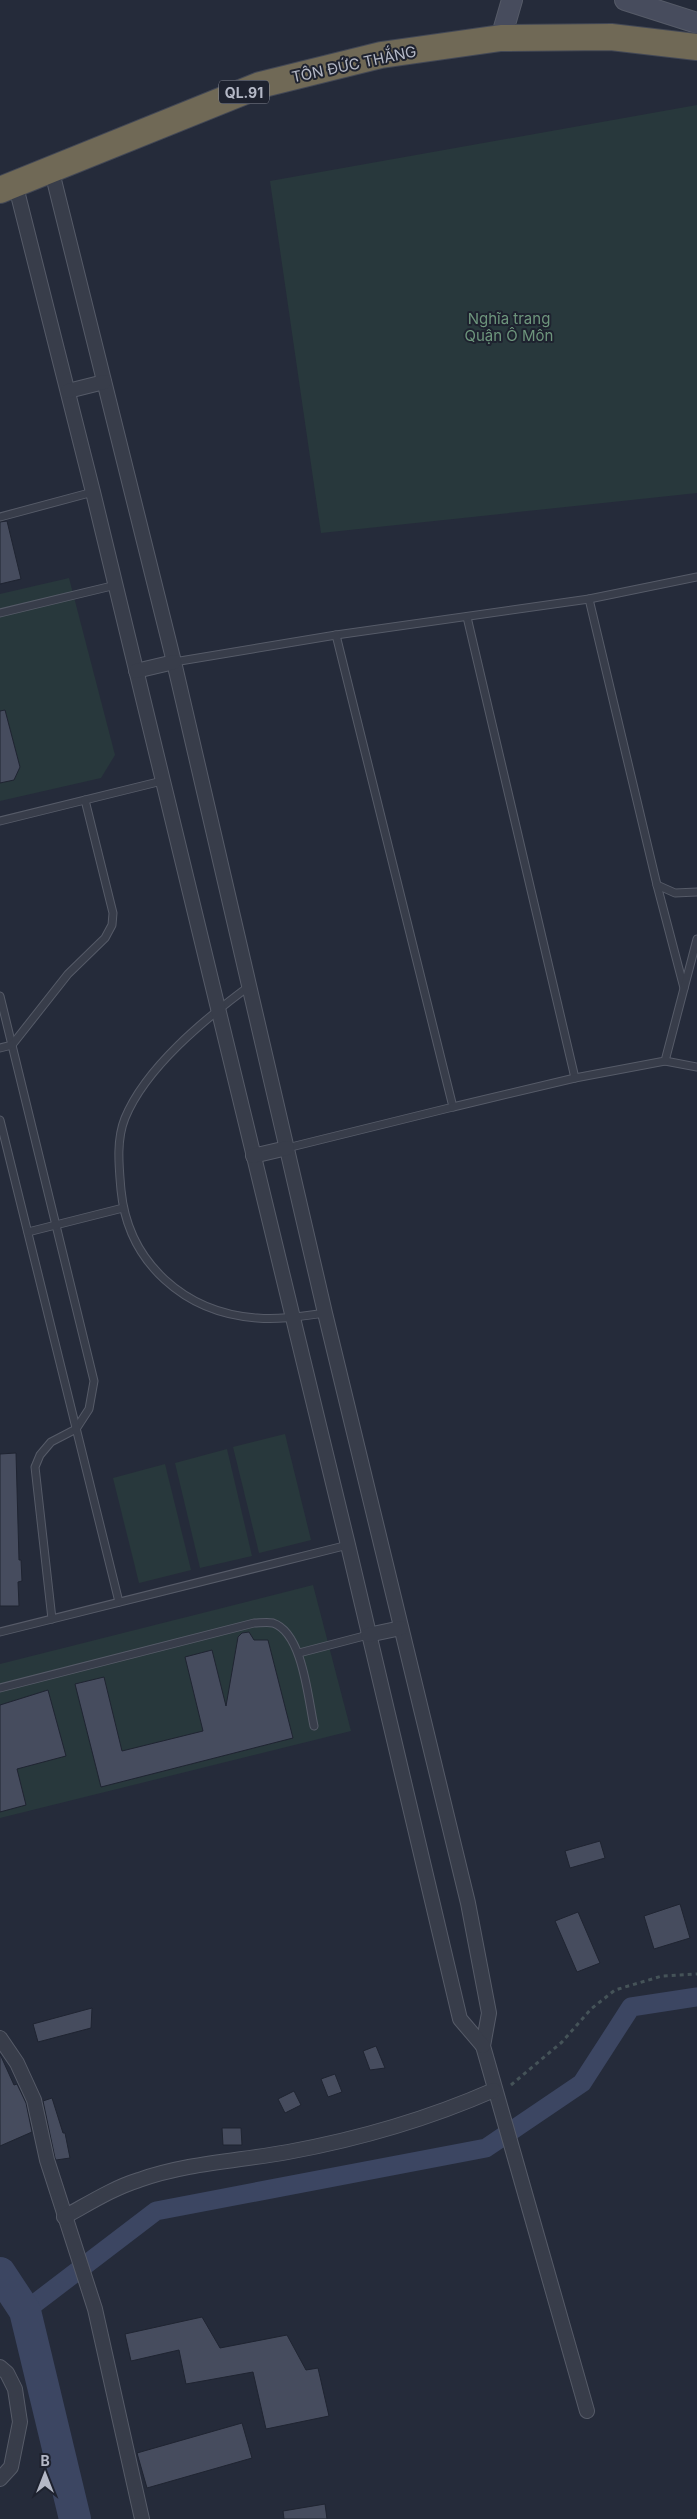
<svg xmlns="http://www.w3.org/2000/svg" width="697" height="2519" font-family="Inter,sans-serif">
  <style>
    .green { fill: #28383c }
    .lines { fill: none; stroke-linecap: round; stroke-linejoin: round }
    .canal { stroke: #3c4662; stroke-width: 19 }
    .river { stroke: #3c4662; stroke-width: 32 }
    .building { fill: #464c5e; stroke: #1f2431 }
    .lane-casing { stroke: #565b68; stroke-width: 9 }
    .street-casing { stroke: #565b68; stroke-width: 16 }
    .secondary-casing { stroke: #565b68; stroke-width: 22 }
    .highway-casing { stroke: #434855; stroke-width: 28 }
    .path { stroke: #455358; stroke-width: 3; stroke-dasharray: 4 4; stroke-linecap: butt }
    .lane { stroke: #383d4a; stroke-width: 7 }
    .street { stroke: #383d4a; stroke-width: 14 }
    .secondary { stroke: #474c5d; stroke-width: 20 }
    .highway { stroke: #706956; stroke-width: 26 }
    .labels { text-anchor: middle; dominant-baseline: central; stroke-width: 4; stroke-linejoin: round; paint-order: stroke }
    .shield { fill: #1e222f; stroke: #878b99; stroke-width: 1 }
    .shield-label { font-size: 14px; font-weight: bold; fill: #b4b8c6 }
    .street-label { font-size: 15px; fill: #b4b8c6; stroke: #1e222f }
    .park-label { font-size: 15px; fill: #6d957c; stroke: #1e222f }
  </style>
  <rect width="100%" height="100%" fill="#252b3a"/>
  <g class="green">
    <path d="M697 105V493L321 533 270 181Z"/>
    <path d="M69 578 115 755 101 778 0 801V594Z"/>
    <path d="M285 1434 311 1540 259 1553 233 1447Z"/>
    <path d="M227 1449 252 1556 200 1568 175 1463Z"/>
    <path d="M165 1464 191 1570 139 1583 113 1478Z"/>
    <path d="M313 1585 351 1731 0 1818V1664Z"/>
  </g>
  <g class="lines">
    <path class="canal" d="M25 2311 156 2211 486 2148 582 2083 631 2007 697 1997"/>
    <path class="river" d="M0 2273 25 2311 75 2519"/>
  </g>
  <g class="building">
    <path d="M7 521 21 579 0 584V522Z"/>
    <path d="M5 710 20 767 14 780 0 783V711Z"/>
    <path d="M16 1453 19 1560H21L22 1581 18 1582 19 1606H0V1454Z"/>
    <path d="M249 1632 254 1640H268L293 1738 101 1787 75 1684 104 1677 122 1751 203 1731 185 1657 212 1650 226 1706 238 1637 242 1633Z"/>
    <path d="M48 1690 66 1756 17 1769 26 1805 0 1812V1705Z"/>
    <path d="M600 1841 605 1858 570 1868 565 1851Z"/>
    <path d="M680 1904 690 1938 654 1949 644 1916Z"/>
    <path d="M578 1912 600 1963 577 1972 555 1921Z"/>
    <path d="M92 2008 91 2028 38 2042 33 2024Z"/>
    <path d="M376 2046 385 2068 370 2070 363 2051Z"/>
    <path d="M0 2054 14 2085 17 2084 26 2103 32 2132 0 2146Z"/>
    <path d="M335 2074 342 2092 328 2097 321 2079Z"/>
    <path d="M294 2091 301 2105 285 2113 278 2099Z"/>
    <path d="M52 2098 63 2133H65L70 2158 56 2160 55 2158 43 2101Z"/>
    <path d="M222 2128H241L242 2145H223Z"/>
    <path d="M202 2317 220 2348 287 2335 306 2370 318 2368 329 2416 266 2429 253 2372 186 2384 179 2350 131 2361 125 2334Z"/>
    <path d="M242 2423 252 2458 147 2488 137 2453Z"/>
    <path d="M325 2504 327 2519H284L283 2511Z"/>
  </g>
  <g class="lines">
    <g class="lane-casing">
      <g id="lane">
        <path d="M0 517 93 492"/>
        <path d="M589 599 657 885 684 988"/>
        <path d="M0 613 116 585"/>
        <path d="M467 617 575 1078"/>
        <path d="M336 635 589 599 697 577"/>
        <path d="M174 662 336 635 453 1107 287 1148"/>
        <path d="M0 821 162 781"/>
        <path d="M657 885 675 893 697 892"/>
        <path d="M248 987C205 1019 146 1067 125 1118 116 1140 119 1167 121 1190 128 1263 185 1313 257 1318 280 1320 303 1316 325 1313"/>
        <path d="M0 996 94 1381 89 1409 76 1429 51 1442 40 1455 35 1467 52 1619"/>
        <path d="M0 1048 12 1045 68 974 105 938 112 925 113 913 85 800"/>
        <path d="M665 1061 697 1067"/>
        <path d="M453 1107 575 1078 665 1061 697 939"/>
        <path d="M0 1120 119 1602"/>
        <path d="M28 1232 123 1208"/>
        <path d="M0 1632 348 1545"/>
        <path d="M299 1653 368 1635"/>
        <path d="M0 1688 254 1623C259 1623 268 1622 273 1623 303 1633 308 1699 314 1726"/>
      </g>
    </g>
    <g class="street-casing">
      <g id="street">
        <path d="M51 168 174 662 325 1313 468 1903 489 2013 483 2046 587 2411"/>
        <path d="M15 183 93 492 348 1545 460 2019 483 2046"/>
        <path d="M68 391 104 382"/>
        <path d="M136 671 174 662"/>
        <path d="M253 1156 287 1148"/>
        <path d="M368 1635 401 1628"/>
        <path d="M0 2038 17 2063 34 2100 47 2160 95 2309 142 2519"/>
        <path d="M64 2217C88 2204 113 2188 139 2180 187 2163 238 2161 288 2152 359 2139 428 2119 494 2090"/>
        <path d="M0 2367 7 2373 15 2389 20 2422 11 2467 0 2479"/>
      </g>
    </g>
    <g class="secondary-casing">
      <g id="secondary">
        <path d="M625 0 697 23"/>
        <path d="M501 38 512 0"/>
      </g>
    </g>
    <g class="highway-casing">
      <path id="highway" d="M0 190 260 85 381 55 501 38 611 37 697 47"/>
    </g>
    <path class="path" d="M511 2085 562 2042 591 2009 615 1990 662 1976 697 1974"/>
    <use href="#lane" class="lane"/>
    <use href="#street" class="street"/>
    <use href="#secondary" class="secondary"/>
    <use href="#highway" class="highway"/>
  </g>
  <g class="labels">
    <rect class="shield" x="219" y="80.5" width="50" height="23" rx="4"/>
    <g class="shield-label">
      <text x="244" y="92">QL.91</text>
    </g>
    <g class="street-label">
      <text transform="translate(354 64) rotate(-12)">TÔN ĐỨC THẮNG</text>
    </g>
    <g class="park-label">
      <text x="509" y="318">Nghĩa trang<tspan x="509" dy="17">Quận Ô Môn</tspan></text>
    </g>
  </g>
  <g transform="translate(45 2474)" stroke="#1e222f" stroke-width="4" paint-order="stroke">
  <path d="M0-4L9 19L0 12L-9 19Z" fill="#b4b8c6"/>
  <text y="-8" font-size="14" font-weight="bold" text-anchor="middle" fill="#b4b8c6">B</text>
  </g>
</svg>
